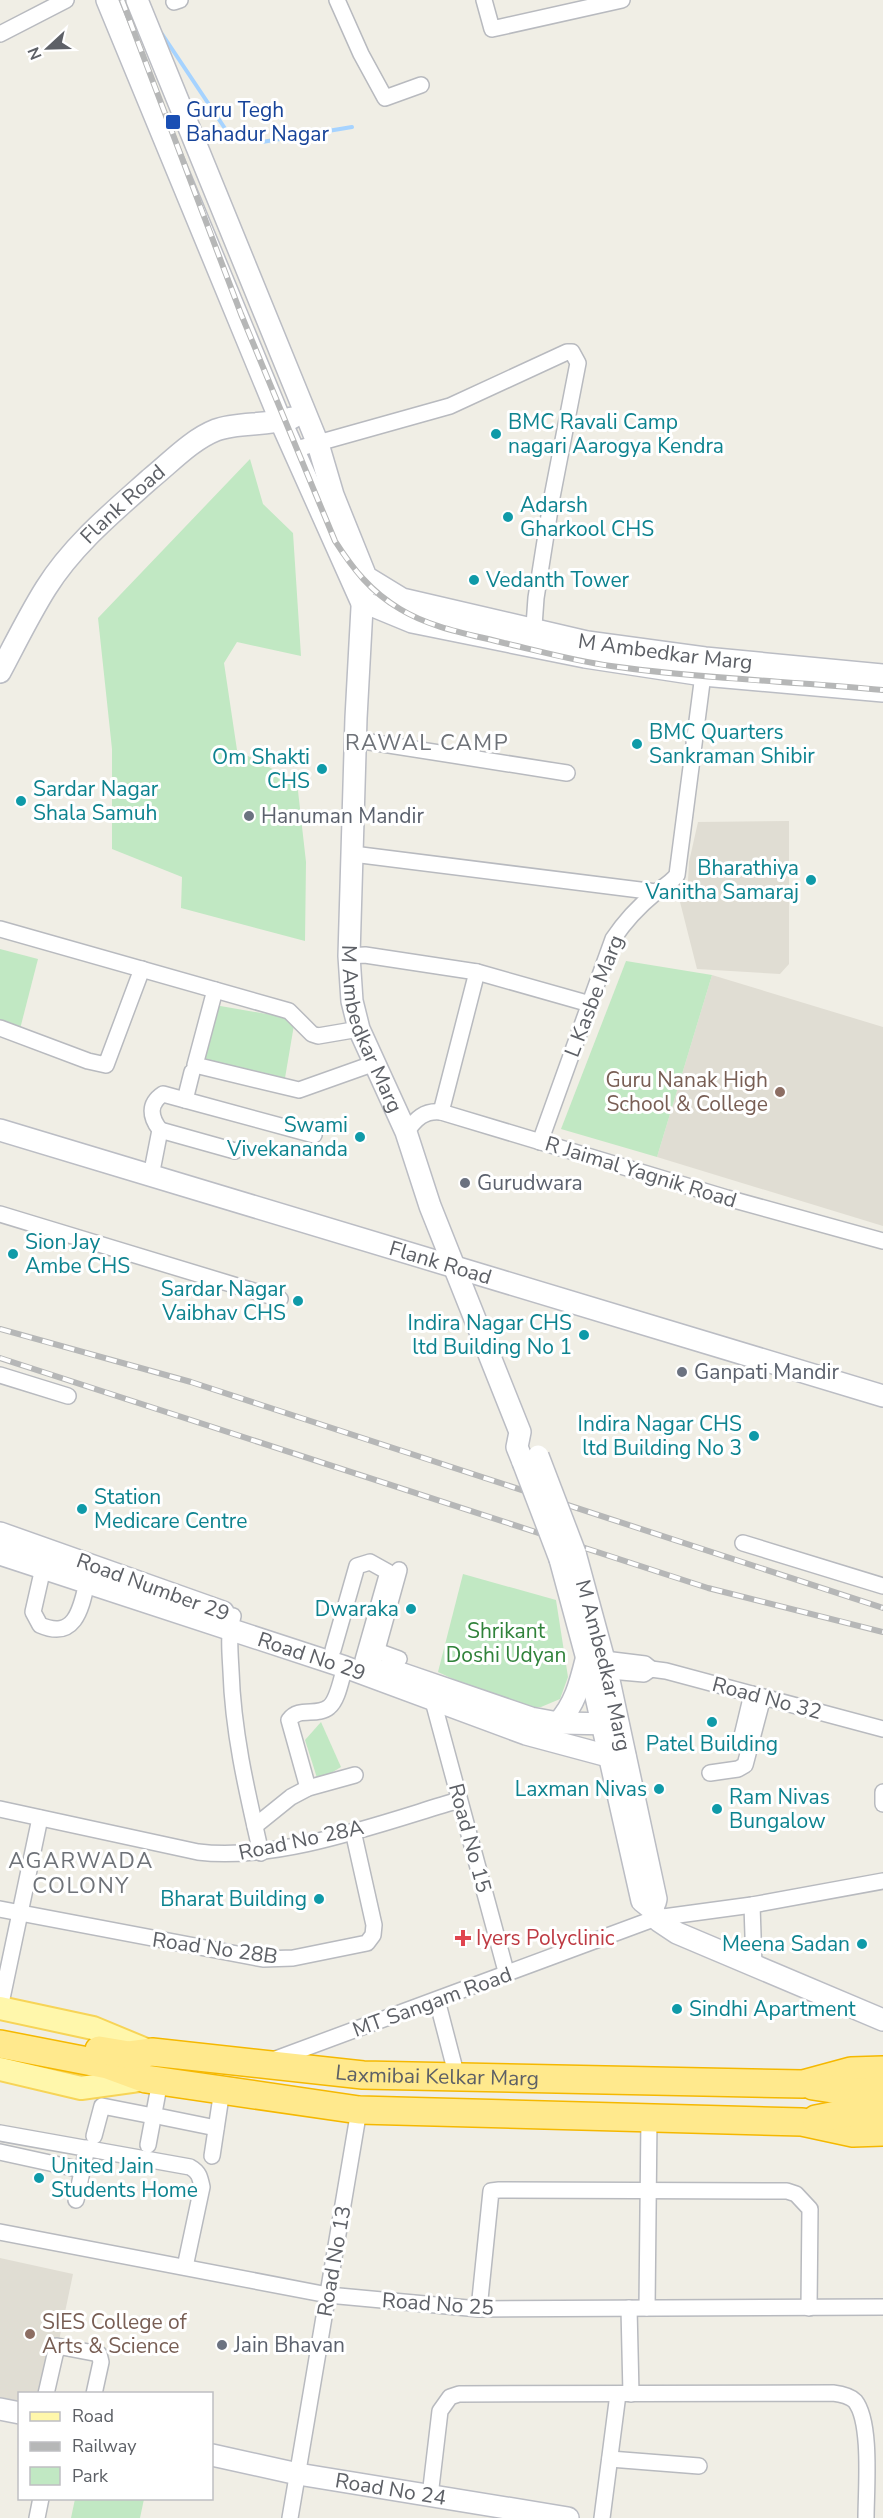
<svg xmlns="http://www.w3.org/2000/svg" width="883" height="2518" font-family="'Nunito Sans',sans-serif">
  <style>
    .education { fill: #e0ddd3 }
    .green { fill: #c1e8c3 }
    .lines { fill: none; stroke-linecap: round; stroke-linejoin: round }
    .stream { stroke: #a6d3ff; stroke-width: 4 }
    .street-casing { stroke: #b8babf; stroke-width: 18 }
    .secondary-casing { stroke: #bbbdc4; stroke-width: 24 }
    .primary-casing { stroke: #f7d457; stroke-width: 26 }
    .highway-casing { stroke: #f5b800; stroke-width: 30 }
    .street { stroke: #fff; stroke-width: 15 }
    .secondary { stroke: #fff; stroke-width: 21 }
    .primary { stroke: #fff7ab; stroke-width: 22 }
    .highway { stroke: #ffe98d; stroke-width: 27 }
    .rail-casing { stroke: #b6b7b7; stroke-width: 6 }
    .rail { stroke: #fff; stroke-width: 4; stroke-dasharray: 11; stroke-linecap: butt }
    .secondary-bridge-casing { stroke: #bbbdc4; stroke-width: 24; stroke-linecap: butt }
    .secondary-bridge { stroke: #fff; stroke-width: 21 }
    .transit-dot { fill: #1a4fb4; stroke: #fff; stroke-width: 2 }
    .culture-dot { fill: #0f9aa8; stroke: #fff; stroke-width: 2 }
    .worship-dot { fill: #6b7280; stroke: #fff; stroke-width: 2 }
    .education-dot { fill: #8d6e63; stroke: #fff; stroke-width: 2 }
    .health-dot { fill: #e0444e; stroke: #fff; stroke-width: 2 }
    .labels { text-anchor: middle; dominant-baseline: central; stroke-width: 6; stroke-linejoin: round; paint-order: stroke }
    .transit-label { font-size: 21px; fill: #164399; stroke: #fff; text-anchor: start }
    .culture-label { font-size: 21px; fill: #0d838f; stroke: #fff; text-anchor: start }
    .street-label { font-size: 21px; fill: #5d6066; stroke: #fff }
    .worship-label { font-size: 21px; fill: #5b616d; stroke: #fff; text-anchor: start }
    .education-label { font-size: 21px; fill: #785e54; stroke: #fff; text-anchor: end }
    .park-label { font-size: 21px; fill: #30823a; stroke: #fff }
    .health-label { font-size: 21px; fill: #be3a42; stroke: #fff; text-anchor: start }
    .neighbourhood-label { font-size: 22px; letter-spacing: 1.5px; fill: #6e7278; stroke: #fff }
  </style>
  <rect width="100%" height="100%" fill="#f0eee5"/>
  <g class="education">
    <path d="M789 821V964L780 974 697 969 679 898 688 882 689 862 698 822Z"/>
    <path d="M712 975 883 1027V1226L657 1157Z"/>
    <path d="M0 2258 73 2274 48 2393 20 2394 19 2401 0 2397Z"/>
  </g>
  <g class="green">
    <path d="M250 459 263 504 293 533 301 656 237 642 224 663 237 750 297 782 306 862 305 941 181 908 182 877 112 849V749L98 618Z"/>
    <path d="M0 949 38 959 20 1029 0 1024Z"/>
    <path d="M626 961 712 975 657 1157 561 1129Z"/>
    <path d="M209 1004 295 1019 284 1084 198 1069Z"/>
    <path d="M463 1574 556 1600 568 1677 560 1699 541 1707H513L438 1672Z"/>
    <path d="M321 1722 341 1767 318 1781 305 1740Z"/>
    <path d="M75 2499V2498L144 2499 140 2518H71Z"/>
  </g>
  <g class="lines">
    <path class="stream" d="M162 34 228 133 262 142 352 127"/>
    <g class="street-casing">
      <g id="street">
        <path d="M337 0 361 54 385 98 421 85"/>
        <path d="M484 0 492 29 622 0"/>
        <path d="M174 2 180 0"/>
        <path d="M0 34 66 0"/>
        <path d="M293 450 450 406 567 352H572L578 363 552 497 536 598 533 640"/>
        <path d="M357 740 567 773"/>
        <path d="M353 854 656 892"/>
        <path d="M0 929 289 1011 312 1034 318 1036 359 1029"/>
        <path d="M349 956 365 955 477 972 590 1004"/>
        <path d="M215 990 195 1065 299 1090 375 1063"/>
        <path d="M0 1028 88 1061 106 1065 142 969"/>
        <path d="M192 1072 185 1100 314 1135"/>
        <path d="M441 1112 477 972"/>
        <path d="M160 1130 235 1151"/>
        <path d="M406 1132C416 1119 424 1110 441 1112L727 1198 883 1241"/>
        <path d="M540 1142 613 939C625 921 638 907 655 893 663 887 671 883 677 875L704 667"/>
        <path d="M151 1176 160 1130C150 1117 148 1104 163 1094L185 1100"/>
        <path d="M0 1214 280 1299"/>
        <path d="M0 1375 68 1396"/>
        <path d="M743 1543 883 1586"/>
        <path d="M43 1568 33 1612 40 1625C79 1642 82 1601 89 1574"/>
        <path d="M233 1616C228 1634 230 1652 231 1671 233 1733 247 1792 261 1853"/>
        <path d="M333 1650 357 1566 370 1562 388 1572 363 1660"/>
        <path d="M377 1651 399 1659"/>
        <path d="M596 1658 645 1664 651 1669 644 1674 599 1670"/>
        <path d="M373 1664 399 1570"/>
        <path d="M651 1669 666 1671 883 1729"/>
        <path d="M435 1694 433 1701 507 1975"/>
        <path d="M741 1740 752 1694"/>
        <path d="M710 1773 738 1769 745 1765 763 1697"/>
        <path d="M308 1788 289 1720C299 1706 317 1717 329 1707 338 1700 341 1679 345 1667"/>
        <path d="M883 1792V1804"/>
        <path d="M0 1809 198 1852C278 1862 381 1823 459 1800"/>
        <path d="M255 1826 291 1797 308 1788 355 1775"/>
        <path d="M752 1905 754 1966"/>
        <path d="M0 1909 263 1959 293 1958 367 1943 373 1935 374 1925 353 1831"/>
        <path d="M437 2000 457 2077"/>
        <path d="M0 2008 40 1818"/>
        <path d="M273 2060 656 1918 752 1905 883 1881"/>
        <path d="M162 2117 216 2128"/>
        <path d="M0 2133 190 2167C199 2172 200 2177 202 2187L185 2267"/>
        <path d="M94 2136 102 2106 153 2116"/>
        <path d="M148 2145 160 2081"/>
        <path d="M0 2152 82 2170"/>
        <path d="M212 2156 222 2090"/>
        <path d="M76 2200 87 2148"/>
        <path d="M0 2232 328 2295 479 2309 883 2307"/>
        <path d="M629 2308 631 2394"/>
        <path d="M647 2308 649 2118"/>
        <path d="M479 2309 491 2191 499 2190 787 2191 796 2194 810 2209 809 2308"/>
        <path d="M46 2394 57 2346 99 2354 101 2362 94 2394"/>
        <path d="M610 2459 699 2466"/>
        <path d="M430 2496 440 2411 450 2397 459 2394 833 2393C841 2394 850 2396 855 2401 872 2422 866 2490 866 2518"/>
        <path d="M37 2518 41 2498"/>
        <path d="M290 2518 359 2110"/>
        <path d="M602 2518 618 2394"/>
      </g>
    </g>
    <g class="secondary-casing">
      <g id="secondary">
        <path d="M107 0 281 422 361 601 412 622 585 657 703 675 883 691"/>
        <path id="s1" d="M137 0 318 444 333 495 366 577 402 599 587 642 705 658 883 675"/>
        <path id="s2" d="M363 589 356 718 349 956 352 1001 359 1029 406 1132 430 1206 520 1432 517 1447 523 1462"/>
        <path id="s3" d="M0 672C15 644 29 615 46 588 73 545 113 512 150 479 171 462 191 440 216 430 237 422 267 426 292 418"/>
        <path id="s4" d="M0 1130 883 1396"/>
        <path d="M0 1533 223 1612"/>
        <path id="s5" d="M575 1553 607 1671 656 1899 655 1903"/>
        <path id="s6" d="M0 1554 345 1667 526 1734 608 1756H625"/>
        <path d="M560 1559 590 1670 642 1901 652 1909 659 1921 677 1933 883 2020"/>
        <path d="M388 1669 531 1718 558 1723 618 1724"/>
        <path d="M558 1723C575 1704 580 1684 586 1660"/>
        <path d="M0 2409 20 2413"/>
        <path id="s7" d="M212 2455 298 2474 568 2518"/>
      </g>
    </g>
    <g class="primary-casing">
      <g id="primary">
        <path d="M0 2008 93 2028 151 2052"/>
        <path d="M0 2069 81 2088 146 2079"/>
      </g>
    </g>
    <g class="highway-casing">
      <g id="highway">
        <path d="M0 2044 108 2065 146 2079 359 2110 802 2122 853 2133 883 2132"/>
        <path id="s8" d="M99 2050 129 2055 152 2052 363 2075 803 2084 851 2071 883 2070"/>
        <path d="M813 2086 852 2092 883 2091"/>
        <path d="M816 2119 852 2112H883"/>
      </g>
    </g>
    <use href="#street" class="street"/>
    <use href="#secondary" class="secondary"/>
    <use href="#primary" class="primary"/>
    <use href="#highway" class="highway"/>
    <g class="rail-casing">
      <g id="rail">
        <path d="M122 0 241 314 335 541C353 569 371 592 400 609 431 628 469 634 504 643 539 651 574 661 611 666 701 679 792 681 883 690"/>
        <path d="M0 1329 191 1382 883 1608"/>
        <path d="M0 1358 708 1588 883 1632"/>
      </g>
    </g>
    <use href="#rail" class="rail"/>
    <g class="secondary-bridge-casing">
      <g id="secondary-bridge">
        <path d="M538 1456 575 1553"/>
        <path d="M523 1462 560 1559"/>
      </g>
    </g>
    <use href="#secondary-bridge" class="secondary-bridge"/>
  </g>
  <rect class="transit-dot" x="165" y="114" width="16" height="16" rx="3"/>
  <g class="culture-dot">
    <circle cx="496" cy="434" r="6"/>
    <circle cx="508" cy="517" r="6"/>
    <circle cx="474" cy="580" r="6"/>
    <circle cx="637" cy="744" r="6"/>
    <circle cx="322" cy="769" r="6"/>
    <circle cx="21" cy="801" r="6"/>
    <circle cx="811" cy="880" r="6"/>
    <circle cx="360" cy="1137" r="6"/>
    <circle cx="13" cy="1254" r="6"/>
    <circle cx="298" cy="1301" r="6"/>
    <circle cx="584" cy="1335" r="6"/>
    <circle cx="754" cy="1436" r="6"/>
    <circle cx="82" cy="1509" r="6"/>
    <circle cx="411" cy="1609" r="6"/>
    <circle cx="712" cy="1722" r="6"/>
    <circle cx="659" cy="1789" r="6"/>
    <circle cx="717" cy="1809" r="6"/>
    <circle cx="319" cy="1899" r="6"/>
    <circle cx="862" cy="1944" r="6"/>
    <circle cx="677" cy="2009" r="6"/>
    <circle cx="39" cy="2178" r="6"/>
  </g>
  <g class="worship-dot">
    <circle cx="249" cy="816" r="6"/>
    <circle cx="465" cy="1183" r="6"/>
    <circle cx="682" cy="1372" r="6"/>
    <circle cx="222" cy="2345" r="6"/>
  </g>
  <g class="education-dot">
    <circle cx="780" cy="1092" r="6"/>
    <circle cx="30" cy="2334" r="6"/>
  </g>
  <path class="health-dot" d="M460 1929h6v6h6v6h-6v6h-6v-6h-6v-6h6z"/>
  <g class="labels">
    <g class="transit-label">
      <text x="186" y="110">Guru Tegh<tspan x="186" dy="24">Bahadur Nagar</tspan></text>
    </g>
    <g class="culture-label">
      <text x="508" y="422">BMC Ravali Camp<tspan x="508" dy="24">nagari Aarogya Kendra</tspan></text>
      <text x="520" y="505">Adarsh<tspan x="520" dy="24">Gharkool CHS</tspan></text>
      <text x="486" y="580">Vedanth Tower</text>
      <text x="649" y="732">BMC Quarters<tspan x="649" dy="24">Sankraman Shibir</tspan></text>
      <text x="310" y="757" text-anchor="end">Om Shakti<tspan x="310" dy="24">CHS</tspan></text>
      <text x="33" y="789">Sardar Nagar<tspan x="33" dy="24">Shala Samuh</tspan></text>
      <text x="799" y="868" text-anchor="end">Bharathiya<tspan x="799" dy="24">Vanitha Samaraj</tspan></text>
      <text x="348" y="1125" text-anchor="end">Swami<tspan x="348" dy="24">Vivekananda</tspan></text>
      <text x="25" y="1242">Sion Jay<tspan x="25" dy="24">Ambe CHS</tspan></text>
      <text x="286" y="1289" text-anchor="end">Sardar Nagar<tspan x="286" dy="24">Vaibhav CHS</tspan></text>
      <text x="572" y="1323" text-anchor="end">Indira Nagar CHS<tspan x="572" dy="24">ltd Building No 1</tspan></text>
      <text x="742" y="1424" text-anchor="end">Indira Nagar CHS<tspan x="742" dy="24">ltd Building No 3</tspan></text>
      <text x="94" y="1497">Station<tspan x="94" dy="24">Medicare Centre</tspan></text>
      <text x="399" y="1609" text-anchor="end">Dwaraka</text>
      <text x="712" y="1744" text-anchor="middle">Patel Building</text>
      <text x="647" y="1789" text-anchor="end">Laxman Nivas</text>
      <text x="729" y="1797">Ram Nivas<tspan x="729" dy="24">Bungalow</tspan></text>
      <text x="307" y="1899" text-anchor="end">Bharat Building</text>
      <text x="850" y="1944" text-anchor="end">Meena Sadan</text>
      <text x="689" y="2009">Sindhi Apartment</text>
      <text x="51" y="2166">United Jain<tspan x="51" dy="24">Students Home</tspan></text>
    </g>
    <g class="street-label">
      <text stroke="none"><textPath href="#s3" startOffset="210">Flank Road</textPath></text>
      <text stroke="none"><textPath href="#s1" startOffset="932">M Ambedkar Marg</textPath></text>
      <text transform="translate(594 996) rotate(-69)">L Kasbe Marg</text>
      <text stroke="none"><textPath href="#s2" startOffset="444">M Ambedkar Marg</textPath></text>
      <text transform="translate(641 1172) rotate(17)">R Jaimal Yagnik Road</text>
      <text stroke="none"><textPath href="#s4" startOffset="460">Flank Road</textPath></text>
      <text transform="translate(153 1587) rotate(20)">Road Number 29</text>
      <text stroke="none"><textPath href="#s6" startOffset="328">Road No 29</textPath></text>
      <text stroke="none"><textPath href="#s5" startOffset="116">M Ambedkar Marg</textPath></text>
      <text transform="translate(767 1698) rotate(15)">Road No 32</text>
      <text transform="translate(470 1838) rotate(75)">Road No 15</text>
      <text transform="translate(301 1840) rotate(-12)">Road No 28A</text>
      <text transform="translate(215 1948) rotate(8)">Road No 28B</text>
      <text transform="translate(432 2002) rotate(-20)">MT Sangam Road</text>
      <text stroke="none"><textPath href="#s8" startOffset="340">Laxmibai Kelkar Marg</textPath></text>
      <text transform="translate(334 2261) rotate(-80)">Road No 13</text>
      <text transform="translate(438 2304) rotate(4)">Road No 25</text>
      <text stroke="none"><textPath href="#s7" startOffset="182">Road No 24</textPath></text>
    </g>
    <g class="worship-label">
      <text x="261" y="816">Hanuman Mandir</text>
      <text x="477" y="1183">Gurudwara</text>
      <text x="694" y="1372">Ganpati Mandir</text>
      <text x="234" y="2345">Jain Bhavan</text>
    </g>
    <g class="education-label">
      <text x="768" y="1080">Guru Nanak High<tspan x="768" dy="24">School &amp; College</tspan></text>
      <text x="42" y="2322" text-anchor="start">SIES College of<tspan x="42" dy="24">Arts &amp; Science</tspan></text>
    </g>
    <g class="park-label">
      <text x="506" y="1631">Shrikant<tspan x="506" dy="24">Doshi Udyan</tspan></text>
    </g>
    <g class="health-label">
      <text x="476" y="1938">Iyers Polyclinic</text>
    </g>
    <g class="neighbourhood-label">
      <text x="427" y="743">RAWAL CAMP</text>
      <text x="81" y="1861">AGARWADA<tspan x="81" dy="25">COLONY</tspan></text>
    </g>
  </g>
  <rect x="18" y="2392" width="195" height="108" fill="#ffffff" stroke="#bebfc2" stroke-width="1.5"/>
  <rect x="30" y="2412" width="30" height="9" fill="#fff7ab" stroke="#bebfc2" stroke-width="1.5"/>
  <text x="72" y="2422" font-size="18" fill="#5d6066">Road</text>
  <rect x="30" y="2442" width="30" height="9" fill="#b6b7b7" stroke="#bebfc2" stroke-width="1.5"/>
  <text x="72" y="2452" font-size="18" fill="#5d6066">Railway</text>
  <rect x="30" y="2467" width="30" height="18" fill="#c1e8c3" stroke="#bebfc2" stroke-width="1.5"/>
  <text x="72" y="2482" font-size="18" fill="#5d6066">Park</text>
  <g transform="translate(48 48) rotate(248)" stroke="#ffffff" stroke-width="4.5" paint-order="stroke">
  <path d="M0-4.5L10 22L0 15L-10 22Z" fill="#5d6066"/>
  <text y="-9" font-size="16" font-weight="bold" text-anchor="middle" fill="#5d6066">N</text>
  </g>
</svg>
